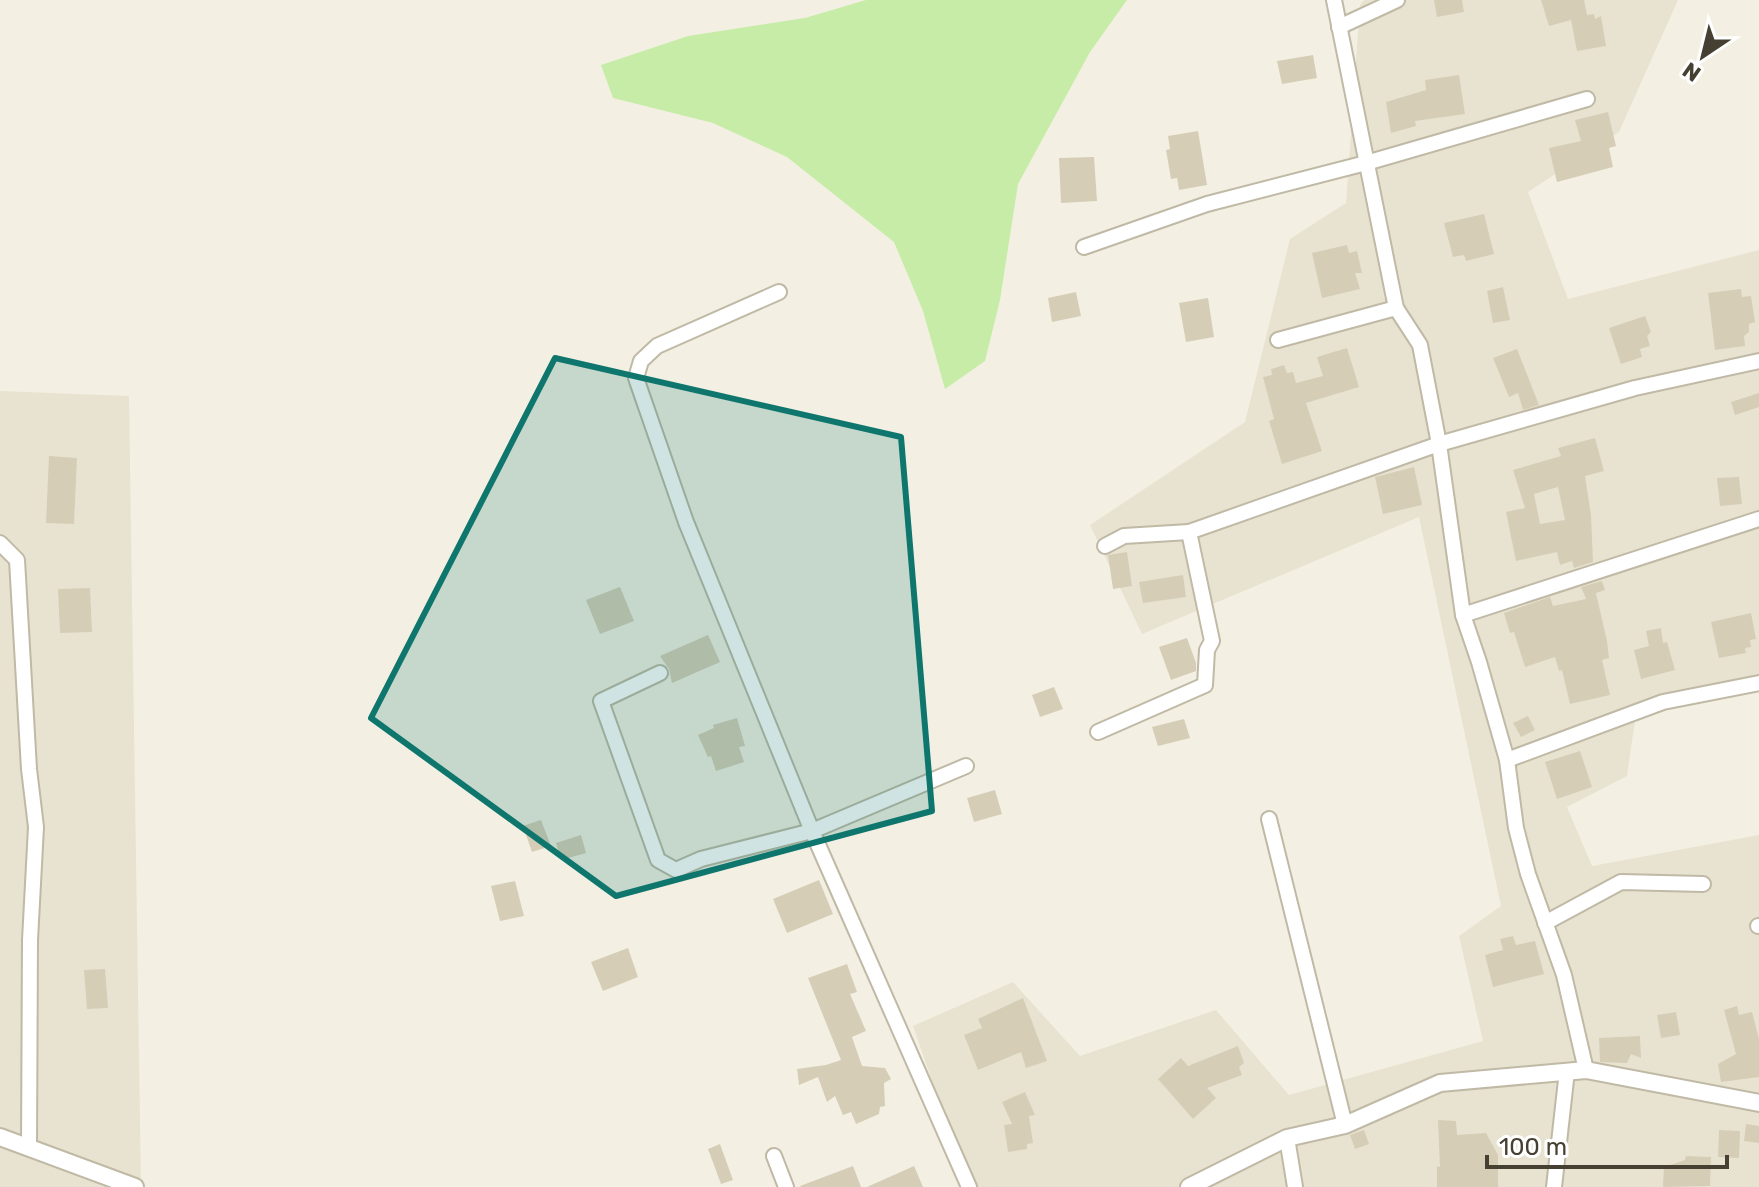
<svg xmlns="http://www.w3.org/2000/svg" width="1759" height="1187" font-family="Rubik,sans-serif">
  <style>
    .residential { fill: #e8e3d0 }
    .green { fill: #c6eca7 }
    .building { fill: #d6cdb7; fill-rule: evenodd }
    .lines { fill: none; stroke-linecap: round; stroke-linejoin: round }
    .minor-casing { stroke: #bfb9a5; stroke-width: 18 }
    .tertiary-casing { stroke: #bfb9a5; stroke-width: 20 }
    .minor { stroke: #fff; stroke-width: 14 }
    .tertiary { stroke: #fff; stroke-width: 16 }
    .marked { fill: #0f766e; fill-opacity: 0.2; stroke: #0f766e; stroke-width: 6; stroke-linejoin: round }
  </style>
  <rect width="100%" height="100%" fill="#f3f0e3"/>
  <g class="residential">
    <path d="M1364 0H1678L1619 132 1528 192 1568 299 1759 250V682L1636 713 1627 776 1567 807 1592 866 1759 835V1187H969L913 1026 1013 982 1080 1056 1216 1010 1289 1095 1483 1041 1459 936 1501 906 1419 517 1142 634 1090 525 1245 422 1290 239 1346 203 1360 5Z"/>
    <path d="M0 391 129 396 141 1187H0Z"/>
  </g>
  <path class="green" d="M866 0H1127L1090 52 1018 184 1000 300 985 361 945 389 923 311 894 242 787 157 713 123 613 98 601 65 688 36 805 18Z"/>
  <g class="building">
    <path d="M1434 0H1462L1464 12 1437 17Z"/>
    <path d="M1541 0H1584L1587 15 1594 14 1595 19 1601 16 1606 46 1577 51 1571 20 1549 26Z"/>
    <path d="M1313 55 1317 78 1282 84 1277 61Z"/>
    <path d="M1459 75 1465 114 1415 121 1416 126 1391 133 1386 102 1426 90 1425 80Z"/>
    <path d="M1608 112 1616 146 1609 148 1613 167 1557 182 1549 148 1581 141 1575 120Z"/>
    <path d="M1198 131 1207 185 1179 190 1177 178 1171 179 1166 150 1170 149 1168 136Z"/>
    <path d="M1094 157 1097 201 1061 203 1059 158Z"/>
    <path d="M1484 214 1494 254 1466 261 1464 255 1453 257 1444 223Z"/>
    <path d="M1347 245 1349 253 1357 251 1362 273H1355L1360 289 1322 298 1312 253Z"/>
    <path d="M1503 287 1510 320 1493 323 1487 291Z"/>
    <path d="M1741 289 1742 297 1751 296 1755 322 1749 324V332L1744 336 1745 346 1715 350 1708 293Z"/>
    <path d="M1076 292 1081 316 1052 322 1048 298Z"/>
    <path d="M1208 298 1214 337 1186 342 1179 303Z"/>
    <path d="M1645 316 1651 332 1647 336 1650 346 1640 349 1642 357 1621 364 1609 328Z"/>
    <path d="M1347 348 1359 387 1306 403 1322 451 1282 464 1269 421 1274 419 1263 377 1272 375 1271 369 1284 365 1287 373 1293 372 1296 383 1323 376 1317 357Z"/>
    <path d="M1517 349 1539 405 1523 410 1518 393 1509 397 1493 358Z"/>
    <path d="M1759 393V407L1735 415 1731 402Z"/>
    <path d="M1595 438 1604 471 1585 476 1591 515 1593 562 1574 568 1572 561 1560 565 1557 552 1516 561 1506 512 1525 508 1513 470 1561 456 1558 448ZM1558 487 1565 520 1540 524 1534 494Z"/>
    <path d="M49 456 77 458 74 524 46 523Z"/>
    <path d="M1414 467 1422 505 1383 514 1375 477Z"/>
    <path d="M1739 477 1742 504 1720 506 1717 478Z"/>
    <path d="M1127 552 1132 586 1113 589 1108 555Z"/>
    <path d="M1183 575 1186 597 1143 603 1139 582Z"/>
    <path d="M1602 581 1605 590 1596 593 1607 641 1609 658 1602 660 1610 695 1570 704 1562 670 1559 671 1555 657 1525 667 1514 632 1510 633 1504 613 1550 597 1553 606 1586 599 1581 587Z"/>
    <path d="M620 587 634 621 600 634 586 600Z"/>
    <path d="M90 588 92 632 60 633 58 589Z"/>
    <path d="M1751 613 1756 639 1750 640 1751 647 1745 648 1746 653 1719 658 1711 622Z"/>
    <path d="M1661 628 1663 643 1667 642 1675 670 1641 679 1634 650 1649 646 1646 631Z"/>
    <path d="M708 635 720 662 672 683 669 669 660 656Z"/>
    <path d="M1187 638 1196 663V671L1171 680 1159 647Z"/>
    <path d="M1054 687 1063 709 1040 717 1032 695Z"/>
    <path d="M1528 716 1535 730 1521 737 1513 723Z"/>
    <path d="M737 718 745 746 739 747 744 762 716 771 711 756 708 757 698 735 714 728 713 725Z"/>
    <path d="M1184 719 1190 738 1158 746 1152 727Z"/>
    <path d="M1580 751 1592 787 1557 799 1545 762Z"/>
    <path d="M995 790 1002 814 974 822 967 798Z"/>
    <path d="M541 820 551 846 532 852 523 826Z"/>
    <path d="M581 835 586 853 561 860 556 843Z"/>
    <path d="M819 880 833 914 787 933 773 899Z"/>
    <path d="M515 881 524 916 500 921 491 886Z"/>
    <path d="M1513 936 1516 945 1535 941 1544 974 1493 987 1485 955 1503 950 1500 939Z"/>
    <path d="M628 948 638 977 603 991 591 962Z"/>
    <path d="M847 964 857 992 850 994 866 1031 852 1037 862 1066 885 1068 891 1079 884 1083 885 1106 880 1107 879 1114 856 1124 851 1112 843 1115 835 1096 827 1102 818 1077 799 1085 797 1069 826 1065 841 1060 808 978Z"/>
    <path d="M105 969 108 1008 87 1009 84 970Z"/>
    <path d="M1023 998 1047 1061 1026 1068 1021 1052 978 1070 964 1035 982 1028 978 1019Z"/>
    <path d="M1737 1006 1739 1015 1752 1012 1759 1039V1077L1721 1082 1718 1064 1736 1054 1724 1010Z"/>
    <path d="M1676 1012 1680 1035 1661 1038 1657 1015Z"/>
    <path d="M1640 1036 1641 1058 1631 1054 1627 1063 1600 1062 1599 1038Z"/>
    <path d="M1238 1046 1244 1063 1239 1067 1242 1075 1207 1088 1216 1098 1193 1119 1158 1079 1181 1058 1188 1066Z"/>
    <path d="M1025 1092 1035 1115 1029 1116 1033 1143 1027 1144V1149L1008 1152 1004 1125 1012 1124 1002 1102Z"/>
    <path d="M1438 1120 1456 1121 1457 1135 1486 1133 1498 1155V1187H1437V1166L1440 1167Z"/>
    <path d="M1746 1124 1759 1126V1143L1744 1141Z"/>
    <path d="M1364 1130 1369 1144 1355 1149 1350 1135Z"/>
    <path d="M1719 1130 1740 1131 1739 1158 1718 1157Z"/>
    <path d="M720 1144 733 1180 721 1184 708 1149Z"/>
    <path d="M1686 1156 1711 1157 1710 1186 1663 1187 1664 1167 1685 1160Z"/>
    <path d="M853 1166 861 1187H801L800 1186Z"/>
    <path d="M914 1166 923 1187H867Z"/>
  </g>
  <g class="lines">
    <g class="minor-casing">
      <g id="minor">
        <path d="M1334 0 1396 308 1420 345 1439 444 1463 615 1479 662 1507 760 1516 828 1528 874 1564 975 1586 1070"/>
        <path d="M1339 27 1397 0"/>
        <path d="M1084 247 1207 204 1366 163 1587 99"/>
        <path d="M779 292 657 346 641 361 636 378 686 522 812 831 969 1187"/>
        <path d="M1278 340 1396 308"/>
        <path d="M0 543 17 560 29 769 36 827 30 940 29 1148"/>
        <path d="M1105 546 1124 536 1189 532"/>
        <path d="M1463 615 1759 519"/>
        <path d="M660 673 601 701 658 860 676 870 701 859 812 831 966 766"/>
        <path d="M1098 732 1205 685 1207 650 1212 641 1189 532 1439 444 1635 388 1759 361"/>
        <path d="M1507 760 1663 702 1759 683"/>
        <path d="M1269 819 1345 1125"/>
        <path d="M1545 923 1621 882 1703 884"/>
        <path d="M1758 926H1759"/>
        <path d="M1287 1138 1295 1187"/>
        <path d="M774 1156 786 1187"/>
        <path d="M1554 1187 1567 1071"/>
      </g>
    </g>
    <g class="tertiary-casing">
      <g id="tertiary">
        <path d="M0 1137 135 1187"/>
        <path d="M1189 1187 1287 1138 1345 1125 1440 1083 1586 1070 1759 1103"/>
      </g>
    </g>
    <use href="#minor" class="minor"/>
    <use href="#tertiary" class="tertiary"/>
  </g>
  <path class="marked" d="M555 358 901 437 932 811 616 896 371 718Z"/>
  <g transform="translate(1703 56) rotate(215)" stroke="#ffffff" stroke-width="6" paint-order="stroke">
  <path d="M0-6L14 30L0 20L-14 30Z" fill="#464033"/>
  <text y="-12" font-size="22" font-weight="bold" text-anchor="middle" fill="#464033">N</text>
  </g>
  <path d="M1487 1155v12h240v-12" fill="none" stroke="#464033" stroke-width="4"/>
  <text x="1499" y="1155" font-size="24" fill="#464033" stroke="#ffffff" stroke-width="6" paint-order="stroke">100 m</text>
</svg>
